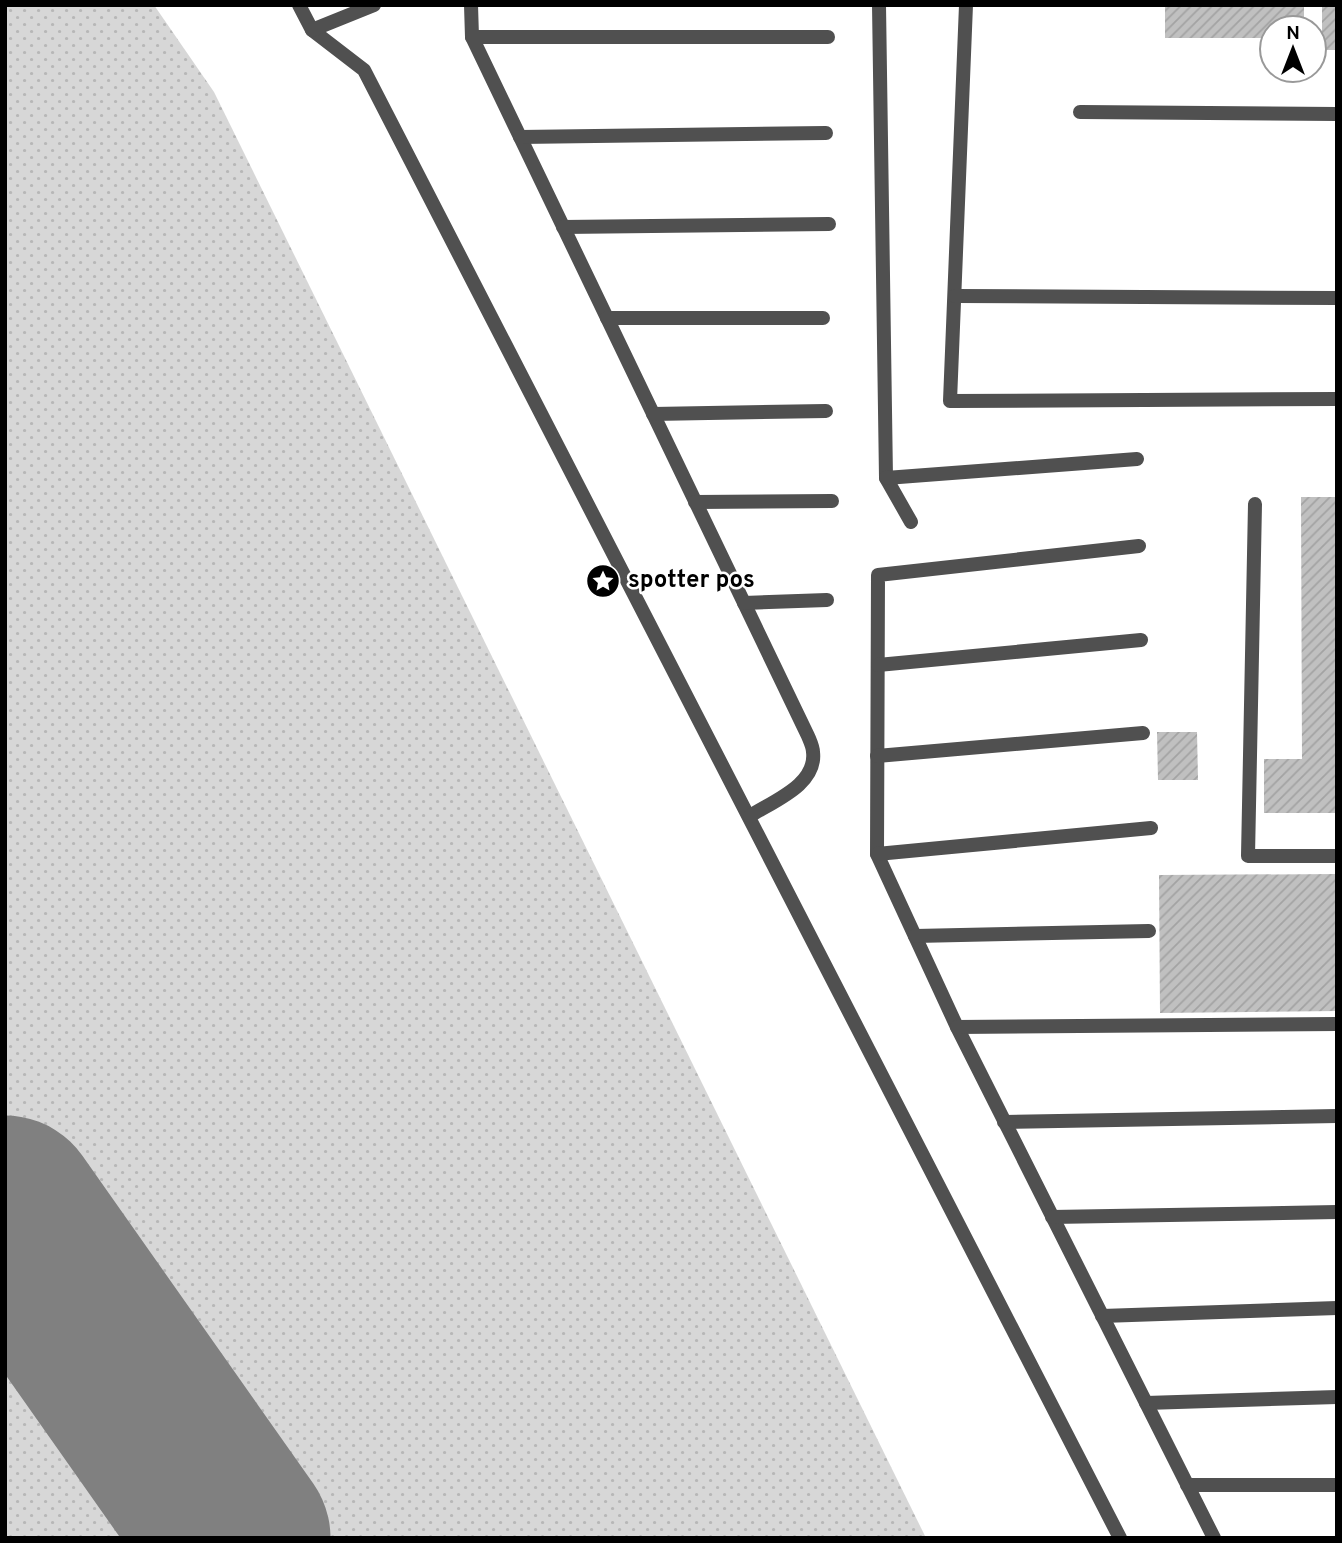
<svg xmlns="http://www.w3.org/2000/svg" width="1342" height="1543" font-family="Overpass,sans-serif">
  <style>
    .grass { fill: url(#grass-dots) }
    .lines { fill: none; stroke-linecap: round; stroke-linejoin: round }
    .taxiway { stroke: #808080; stroke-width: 75 }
    .runway { stroke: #808080; stroke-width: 189 }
    .building { fill: url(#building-hatch) }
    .service { stroke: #505050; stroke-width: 14 }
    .labels { text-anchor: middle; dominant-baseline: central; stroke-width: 5; stroke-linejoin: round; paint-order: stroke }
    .poi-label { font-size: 24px; font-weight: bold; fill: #000; stroke: #fff; text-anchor: start }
  </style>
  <defs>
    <pattern id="grass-dots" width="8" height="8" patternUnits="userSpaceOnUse" patternTransform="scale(1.75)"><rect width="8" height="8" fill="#d7d7d7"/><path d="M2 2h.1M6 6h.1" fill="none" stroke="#b7b7b7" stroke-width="1.8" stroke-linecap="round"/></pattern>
    <pattern id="building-hatch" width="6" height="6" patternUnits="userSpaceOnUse" patternTransform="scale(1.75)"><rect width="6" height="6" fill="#c0c0c0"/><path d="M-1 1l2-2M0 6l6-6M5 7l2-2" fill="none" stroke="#a3a3a3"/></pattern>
  </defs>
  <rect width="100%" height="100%" fill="#fff"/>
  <path class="grass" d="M5 5H154L214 92 926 1538H5Z"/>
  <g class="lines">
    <path class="taxiway" d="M182 1460C197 1489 201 1506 198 1538"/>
    <path class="runway" d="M5 1210 236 1538"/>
  </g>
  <g class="building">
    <path d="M1165 5H1304V28H1272V38H1165Z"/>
    <rect x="1322" y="5" width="15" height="45"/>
    <path d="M1301 497H1337V813H1264V759H1302Z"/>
    <path d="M1157 732H1197L1198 780H1158Z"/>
    <path d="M1337 874V1011L1160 1013 1159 875Z"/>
  </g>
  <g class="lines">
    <g class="service">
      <path d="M299 5 312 30 364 70 1120 1538"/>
      <path d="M471 5 472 37 808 736C810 741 813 747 813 752 817 785 773 801 750 816"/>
      <path d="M879 5 886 478 911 522"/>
      <path d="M966 5 950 401 1337 399"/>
      <path d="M312 30 374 5"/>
      <path d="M472 37H828"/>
      <path d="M1080 112 1337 114"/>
      <path d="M520 137 826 133"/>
      <path d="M563 227 829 224"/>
      <path d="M955 296 1337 298"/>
      <path d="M607 318H823"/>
      <path d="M653 414 826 411"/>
      <path d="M886 478 1137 459"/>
      <path d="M695 502 832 501"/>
      <path d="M1255 504 1248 856H1337"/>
      <path d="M1139 546 878 575 877 854 957 1027 1214 1538"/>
      <path d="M744 603 827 600"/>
      <path d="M878 665 1141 640"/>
      <path d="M877 756 1143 733"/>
      <path d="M877 854 1151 828"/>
      <path d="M915 936 1149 931"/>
      <path d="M957 1027 1337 1024"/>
      <path d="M1004 1122 1337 1116"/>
      <path d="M1052 1217 1337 1212"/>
      <path d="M1102 1316 1337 1308"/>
      <path d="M1146 1403 1337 1397"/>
      <path d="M1187 1485H1337"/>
    </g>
  </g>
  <defs>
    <g id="sight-disc" transform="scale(1.75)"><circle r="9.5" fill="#000" stroke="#fff"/><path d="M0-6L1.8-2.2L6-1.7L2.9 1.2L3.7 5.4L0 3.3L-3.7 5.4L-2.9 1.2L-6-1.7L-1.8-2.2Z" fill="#fff"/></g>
  </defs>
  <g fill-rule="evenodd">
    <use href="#sight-disc" x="603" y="581"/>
  </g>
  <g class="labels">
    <g class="poi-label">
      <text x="628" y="581">spotter pos</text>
    </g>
  </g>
  <rect width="1342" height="1543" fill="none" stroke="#000000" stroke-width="14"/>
  <g transform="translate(1293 49)"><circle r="33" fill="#ffffff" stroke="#999999" stroke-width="2"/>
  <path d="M0-5L12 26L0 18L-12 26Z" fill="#000000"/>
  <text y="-10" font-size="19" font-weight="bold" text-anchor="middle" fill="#000000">N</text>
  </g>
</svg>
